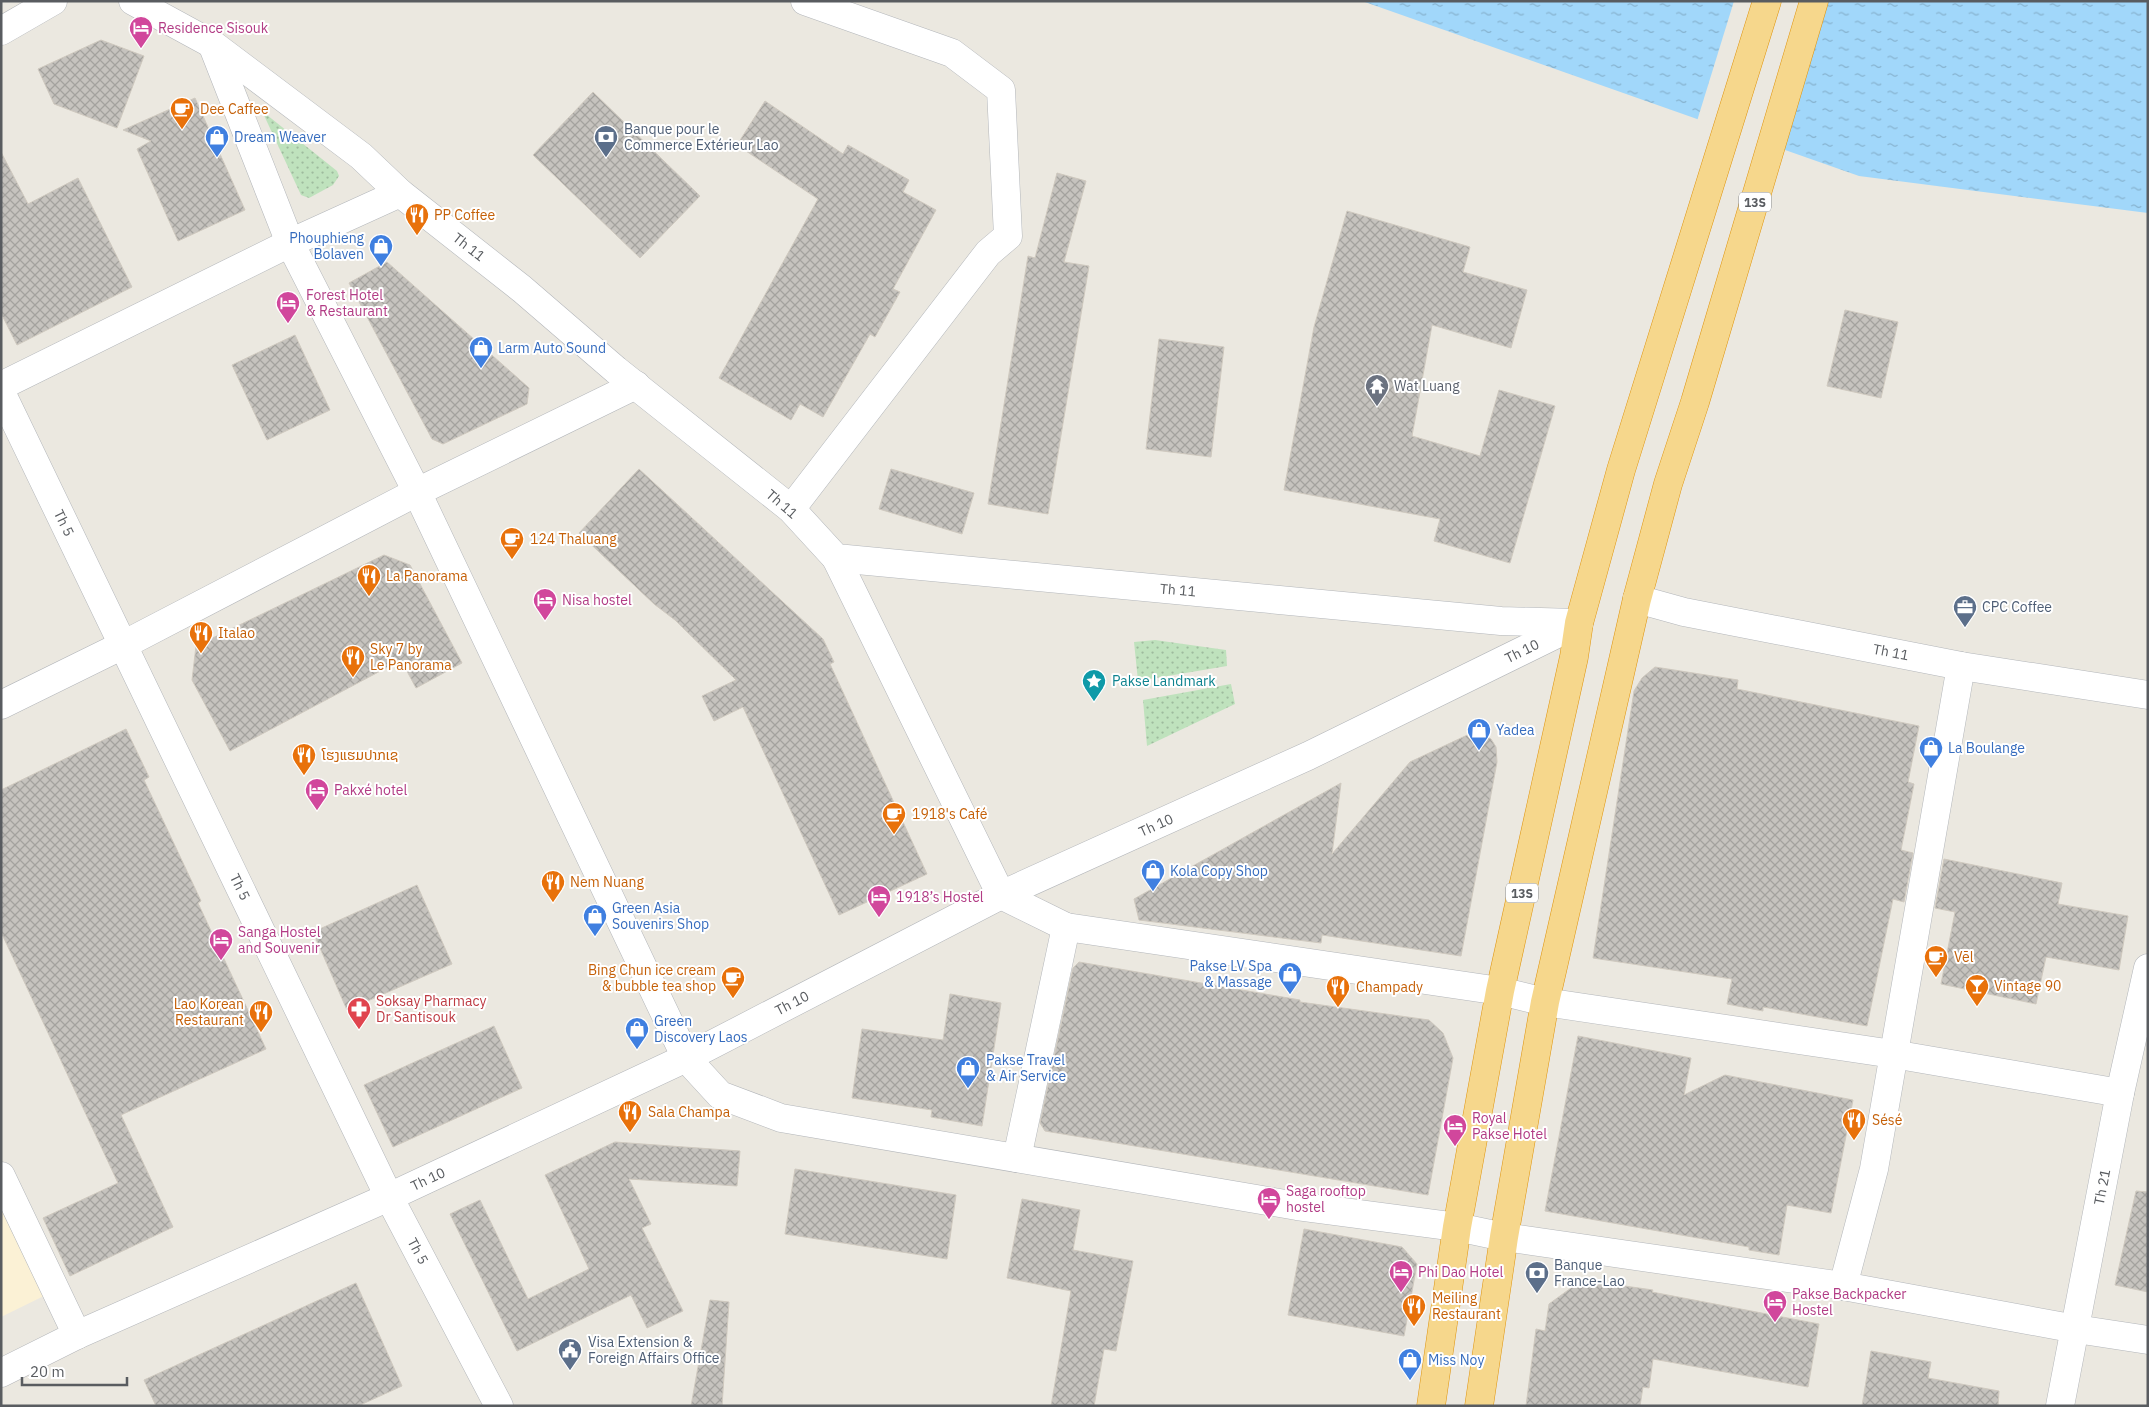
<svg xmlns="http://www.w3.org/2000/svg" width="2149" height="1407" font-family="'IBM Plex Sans','Noto Sans Lao',sans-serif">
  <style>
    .commercial { fill: #fbf1d5 }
    .grass { fill: url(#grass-dots) }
    .water { fill: url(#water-ripples) }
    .pier { fill: #ebe8e0 }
    .building { fill: url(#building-cross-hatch); stroke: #cfc9bf }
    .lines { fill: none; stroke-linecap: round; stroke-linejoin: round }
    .minor-casing { stroke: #b3b6ba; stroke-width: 29 }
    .highway-casing { stroke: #df940d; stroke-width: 29 }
    .minor { stroke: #fff; stroke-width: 28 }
    .highway { stroke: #f6d78c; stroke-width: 28 }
    .labels { text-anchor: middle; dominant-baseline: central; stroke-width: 4; stroke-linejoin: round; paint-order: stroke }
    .shield { fill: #fff; stroke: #8b8d90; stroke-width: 1 }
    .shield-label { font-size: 12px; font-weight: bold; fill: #595c60 }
    .hotel-label { font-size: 14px; fill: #b23c85; stroke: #fff; text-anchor: start }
    .food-label { font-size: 14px; fill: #c56008; stroke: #fff; text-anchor: start }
    .service-label { font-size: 14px; fill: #4e5e75; stroke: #fff; text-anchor: start }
    .shop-label { font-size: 14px; fill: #366cbe; stroke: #fff; text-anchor: start }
    .street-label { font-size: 14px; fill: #595c60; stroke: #fff }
    .worship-label { font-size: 14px; fill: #5b616d; stroke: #fff; text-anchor: start }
    .culture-label { font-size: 14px; fill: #0d838f; stroke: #fff; text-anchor: start }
    .health-label { font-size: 14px; fill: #be3a42; stroke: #fff; text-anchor: start }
  </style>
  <defs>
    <pattern id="grass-dots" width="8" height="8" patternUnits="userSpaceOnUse" patternTransform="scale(1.25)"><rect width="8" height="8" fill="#bfe2bd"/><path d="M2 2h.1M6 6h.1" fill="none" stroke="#9eba9d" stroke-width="1.8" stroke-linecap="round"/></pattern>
    <pattern id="water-ripples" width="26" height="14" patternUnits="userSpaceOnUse" patternTransform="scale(1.25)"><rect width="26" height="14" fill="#a1d7fa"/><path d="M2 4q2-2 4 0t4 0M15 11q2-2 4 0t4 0" fill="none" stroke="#86b2ce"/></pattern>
    <pattern id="building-cross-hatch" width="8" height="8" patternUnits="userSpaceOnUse" patternTransform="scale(1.25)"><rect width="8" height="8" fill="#c6c3be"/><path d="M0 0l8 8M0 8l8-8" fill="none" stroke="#a4a29e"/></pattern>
  </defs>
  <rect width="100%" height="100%" fill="#ebe8e0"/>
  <path class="commercial" d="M1 1192 50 1293 1 1317Z"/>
  <g class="grass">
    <path d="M262 111 337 171 339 176 333 185 309 198 301 195Z"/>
    <path d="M1155 640 1226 650 1227 666 1138 681 1134 642Z"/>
    <path d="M1231 684 1235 704 1147 746 1143 700Z"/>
  </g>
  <path class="water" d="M1362 1H2148V213L1859 176Z"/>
  <path class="pier" d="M1734 1H1820L1775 149 1697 121Z"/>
  <g class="building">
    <path d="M101 40 144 56 117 128 54 104 38 69Z"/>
    <path d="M593 92 700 196 640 258 533 155Z"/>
    <path d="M195 98 245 210 178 241 137 149 151 141 123 130Z"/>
    <path d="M765 101 843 154 848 145 909 180 903 192 936 210 893 289 900 292 875 337 870 334 823 417 800 404 791 420 719 378 818 199 737 145Z"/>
    <path d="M1 152 28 204 78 178 132 287 17 345 1 313Z"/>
    <path d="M1057 173 1086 181 1064 262 1089 266 1048 514 988 504 1028 256 1035 258Z"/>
    <path d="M1347 211 1470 247 1463 272 1527 290 1511 348 1432 325 1412 436 1480 456 1499 390 1555 406 1510 563 1434 541 1440 519 1284 490 1314 327Z"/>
    <path d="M387 262 529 388 527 404 443 444 432 439 349 283Z"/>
    <path d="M1845 310 1898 322 1881 398 1827 386Z"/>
    <path d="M295 335 330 410 267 440 232 365Z"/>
    <path d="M1159 339 1224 347 1211 457 1146 449Z"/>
    <path d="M639 469 823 639 834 662 830 664 927 874 839 915 743 707 714 721 702 696 736 680 675 620 654 604 579 533Z"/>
    <path d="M891 469 974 493 962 534 879 509Z"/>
    <path d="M384 555 410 565 462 663 416 688 401 660 230 751 192 680 196 646Z"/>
    <path d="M1655 667 1738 680 1737 689 1919 726 1908 782 1914 784 1901 850 1913 853 1904 902 1893 899 1867 1026 1763 1007V1011L1727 1004 1732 979 1593 958 1634 691 1642 678Z"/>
    <path d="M126 729 149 777 144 780 201 901 198 903 266 1049 121 1115 173 1227 70 1276 43 1218 118 1183 1 932V790Z"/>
    <path d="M1478 730 1491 739 1496 747 1497 762 1461 956 1322 935 1321 943 1139 920 1134 899 1341 783 1332 854 1410 762Z"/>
    <path d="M1944 859 2062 883 2058 904 2128 916 2119 970 2046 957 2036 1004 1941 984 1955 912 1935 908Z"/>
    <path d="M417 885 452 964 347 1010 313 932Z"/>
    <path d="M1079 962 1300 1000V1002L1429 1020 1443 1033 1453 1058 1428 1195 1045 1131 1040 1123 1073 968Z"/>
    <path d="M950 994 1001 1003 982 1126 931 1117 932 1110 852 1098 862 1029 943 1040Z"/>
    <path d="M494 1026 522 1088 393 1147 364 1085Z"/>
    <path d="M1578 1036 1691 1058 1684 1095 1725 1075 1853 1100 1831 1213 1787 1205 1779 1255 1749 1250V1247L1545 1211Z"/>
    <path d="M615 1142 740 1151 737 1186 629 1179 651 1224 642 1228 683 1311 647 1328 631 1295 517 1351 450 1214 480 1200 528 1299 589 1269 545 1175Z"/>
    <path d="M795 1169 956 1195 947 1259 785 1234Z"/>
    <path d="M2136 1191 2148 1192V1292L2115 1285Z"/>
    <path d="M1022 1199 1080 1210 1073 1250 1133 1261 1116 1351 1104 1349 1094 1406H1051L1071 1291 1007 1278Z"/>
    <path d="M1304 1229 1402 1247 1417 1264 1404 1336 1288 1315Z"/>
    <path d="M1582 1280 1653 1290 1652 1292 1819 1324 1808 1387 1653 1359 1649 1388 1643 1387 1640 1406H1526L1536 1329 1545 1331 1549 1304Z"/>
    <path d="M356 1283 402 1386 358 1406H156L144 1380Z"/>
    <path d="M710 1300 729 1302 722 1406H691Z"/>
    <path d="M1871 1351 1931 1362 1928 1378 1999 1391 1998 1406H1862Z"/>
  </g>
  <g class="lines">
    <g class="minor-casing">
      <g id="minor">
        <path d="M133 1 212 44 361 156 400 193 522 289 616 370 791 509 836 558 1501 621 1575 623"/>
        <path d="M1 31 53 1"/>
        <path d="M212 44 290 243 417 492 686 1058 720 1095 781 1118 1297 1206 1457 1227 1504 1237 1843 1286 2076 1329 2148 1340"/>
        <path d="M1 386 290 243 400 193"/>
        <path d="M1 392 389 1197 499 1406"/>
        <path d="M791 509 988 253 1008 236 1001 90 952 53 805 1"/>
        <path d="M836 558 1001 895 1066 927 1500 991 1545 1002 1893 1054 2120 1093"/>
        <path d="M1637 599 1684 612 1961 666 2148 695"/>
        <path d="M1 705 123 645 417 492 636 385"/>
        <path d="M1017 1158 1066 927"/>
        <path d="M1 1176 77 1335"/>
        <path d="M1843 1286 1874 1169 1961 666"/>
        <path d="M1 1373 77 1335 389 1197 686 1058 1001 895 1308 756 1579 623"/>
        <path d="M2060 1406 2120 1093 2148 968"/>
      </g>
    </g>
    <g class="highway-casing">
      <g id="highway">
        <path d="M1431 1406 1457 1227 1500 991 1574 657 1579 623 1621 470 1767 1"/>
        <path d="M1479 1406 1504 1237 1545 1002 1637 599 1668 484 1695 402 1814 1"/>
      </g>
    </g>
    <use href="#minor" class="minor"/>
    <use href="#highway" class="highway"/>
  </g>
  <defs>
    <g id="hotel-pin" transform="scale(1.25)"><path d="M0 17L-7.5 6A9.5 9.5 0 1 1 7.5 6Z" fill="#d1479c" stroke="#fff"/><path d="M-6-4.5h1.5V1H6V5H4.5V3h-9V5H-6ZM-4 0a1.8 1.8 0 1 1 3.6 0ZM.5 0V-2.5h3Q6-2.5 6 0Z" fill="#fff"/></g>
    <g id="cafe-pin" transform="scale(1.25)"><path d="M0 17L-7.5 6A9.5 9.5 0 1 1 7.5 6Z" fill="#e8710a" stroke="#fff"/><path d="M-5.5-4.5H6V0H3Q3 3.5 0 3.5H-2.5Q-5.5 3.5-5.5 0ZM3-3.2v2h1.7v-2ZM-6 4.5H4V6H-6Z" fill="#fff"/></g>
    <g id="shop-pin" transform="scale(1.25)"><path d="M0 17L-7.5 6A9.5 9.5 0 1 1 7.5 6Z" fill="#3f7fe0" stroke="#fff"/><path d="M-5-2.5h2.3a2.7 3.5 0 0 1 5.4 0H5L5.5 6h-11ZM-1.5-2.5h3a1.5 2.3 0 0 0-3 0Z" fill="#fff"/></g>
    <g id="bank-pin" transform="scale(1.25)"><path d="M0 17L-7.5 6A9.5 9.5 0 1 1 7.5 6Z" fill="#5c6f8a" stroke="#fff"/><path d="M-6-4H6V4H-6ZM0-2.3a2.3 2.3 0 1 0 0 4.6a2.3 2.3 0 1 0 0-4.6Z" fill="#fff"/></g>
    <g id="restaurant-pin" transform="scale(1.25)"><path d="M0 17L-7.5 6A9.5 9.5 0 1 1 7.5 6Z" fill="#e8710a" stroke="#fff"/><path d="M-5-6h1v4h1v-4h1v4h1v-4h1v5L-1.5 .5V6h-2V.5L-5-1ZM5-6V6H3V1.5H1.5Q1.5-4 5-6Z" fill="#fff"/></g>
    <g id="temple-pin" transform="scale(1.25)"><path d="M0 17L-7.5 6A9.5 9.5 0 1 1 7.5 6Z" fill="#6b7280" stroke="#fff"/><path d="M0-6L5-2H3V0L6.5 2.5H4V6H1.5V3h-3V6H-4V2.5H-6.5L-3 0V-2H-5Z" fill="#fff"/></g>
    <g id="office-pin" transform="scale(1.25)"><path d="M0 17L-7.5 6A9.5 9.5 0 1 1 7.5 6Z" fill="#5c6f8a" stroke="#fff"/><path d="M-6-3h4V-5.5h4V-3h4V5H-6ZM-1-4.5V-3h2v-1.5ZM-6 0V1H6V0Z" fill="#fff"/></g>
    <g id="sight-pin" transform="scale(1.25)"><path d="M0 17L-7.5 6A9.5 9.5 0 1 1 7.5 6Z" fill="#0f9aa8" stroke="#fff"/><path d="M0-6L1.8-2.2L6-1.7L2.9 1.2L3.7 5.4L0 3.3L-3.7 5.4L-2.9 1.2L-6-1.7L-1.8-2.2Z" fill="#fff"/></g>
    <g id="bar-pin" transform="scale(1.25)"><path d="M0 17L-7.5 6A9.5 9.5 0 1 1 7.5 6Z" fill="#e8710a" stroke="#fff"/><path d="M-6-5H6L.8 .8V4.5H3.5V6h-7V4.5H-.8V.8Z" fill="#fff"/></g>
    <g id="pharmacy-pin" transform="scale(1.25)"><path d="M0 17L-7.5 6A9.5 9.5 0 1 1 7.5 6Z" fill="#e0444e" stroke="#fff"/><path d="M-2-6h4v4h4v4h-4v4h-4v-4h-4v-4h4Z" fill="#fff"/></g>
    <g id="civic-pin" transform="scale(1.25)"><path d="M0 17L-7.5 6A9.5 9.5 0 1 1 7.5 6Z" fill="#5c6f8a" stroke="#fff"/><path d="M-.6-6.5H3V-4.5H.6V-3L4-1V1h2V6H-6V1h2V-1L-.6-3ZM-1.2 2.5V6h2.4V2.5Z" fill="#fff"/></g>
  </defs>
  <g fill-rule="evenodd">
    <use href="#hotel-pin" x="141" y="28"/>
    <use href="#cafe-pin" x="182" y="109"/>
    <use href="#shop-pin" x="217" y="137"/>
    <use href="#bank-pin" x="606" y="137"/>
    <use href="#restaurant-pin" x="417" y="215"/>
    <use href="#shop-pin" x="381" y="246"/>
    <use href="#hotel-pin" x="288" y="303"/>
    <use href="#shop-pin" x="481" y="348"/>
    <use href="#temple-pin" x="1377" y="386"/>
    <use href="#cafe-pin" x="512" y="539"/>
    <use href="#restaurant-pin" x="369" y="576"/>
    <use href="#hotel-pin" x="545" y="600"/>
    <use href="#office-pin" x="1965" y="607"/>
    <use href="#restaurant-pin" x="201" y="633"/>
    <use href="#restaurant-pin" x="353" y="657"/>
    <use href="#sight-pin" x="1094" y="681"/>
    <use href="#shop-pin" x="1479" y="730"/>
    <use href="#shop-pin" x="1931" y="748"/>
    <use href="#restaurant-pin" x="304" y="755"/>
    <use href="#hotel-pin" x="317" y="790"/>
    <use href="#cafe-pin" x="894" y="814"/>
    <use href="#shop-pin" x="1153" y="871"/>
    <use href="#restaurant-pin" x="553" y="882"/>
    <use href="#hotel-pin" x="879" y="897"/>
    <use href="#shop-pin" x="595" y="916"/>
    <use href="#hotel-pin" x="221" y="940"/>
    <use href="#cafe-pin" x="1936" y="957"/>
    <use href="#shop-pin" x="1290" y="974"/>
    <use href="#cafe-pin" x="733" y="978"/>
    <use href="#bar-pin" x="1977" y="986"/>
    <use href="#restaurant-pin" x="1338" y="987"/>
    <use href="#pharmacy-pin" x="359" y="1009"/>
    <use href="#restaurant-pin" x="261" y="1012"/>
    <use href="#shop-pin" x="637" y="1029"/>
    <use href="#shop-pin" x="968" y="1068"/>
    <use href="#restaurant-pin" x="630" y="1112"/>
    <use href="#restaurant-pin" x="1854" y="1120"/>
    <use href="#hotel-pin" x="1455" y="1126"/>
    <use href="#hotel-pin" x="1269" y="1199"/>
    <use href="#hotel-pin" x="1401" y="1272"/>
    <use href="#bank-pin" x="1537" y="1273"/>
    <use href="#hotel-pin" x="1775" y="1302"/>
    <use href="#restaurant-pin" x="1414" y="1306"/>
    <use href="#civic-pin" x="570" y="1350"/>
    <use href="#shop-pin" x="1410" y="1360"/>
  </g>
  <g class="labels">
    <g class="shield">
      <rect x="1739" y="192.5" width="32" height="19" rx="4"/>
      <rect x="1506" y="883.5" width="32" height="19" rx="4"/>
    </g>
    <g class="shield-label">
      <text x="1755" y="202">13S</text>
      <text x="1522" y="893">13S</text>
    </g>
    <g class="hotel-label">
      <text x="158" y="28">Residence Sisouk</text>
      <text x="306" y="295">Forest Hotel<tspan x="306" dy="16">&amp; Restaurant</tspan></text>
      <text x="562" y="600">Nisa hostel</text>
      <text x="334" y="790">Pakxé hotel</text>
      <text x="896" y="897">1918’s Hostel</text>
      <text x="238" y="932">Sanga Hostel<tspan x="238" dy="16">and Souvenir</tspan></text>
      <text x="1472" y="1118">Royal<tspan x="1472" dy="16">Pakse Hotel</tspan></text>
      <text x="1286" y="1191">Saga rooftop<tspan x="1286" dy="16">hostel</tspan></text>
      <text x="1418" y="1272">Phi Dao Hotel</text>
      <text x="1792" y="1294">Pakse Backpacker<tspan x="1792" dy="16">Hostel</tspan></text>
    </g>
    <g class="food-label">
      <text x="200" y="109">Dee Caffee</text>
      <text x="434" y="215">PP Coffee</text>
      <text x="530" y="539">124 Thaluang</text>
      <text x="386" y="576">La Panorama</text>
      <text x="218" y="633">Italao</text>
      <text x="370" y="649">Sky 7 by<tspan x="370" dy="16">Le Panorama</tspan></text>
      <text x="322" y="755">ໂຮງແຮມປາກເຊ</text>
      <text x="912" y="814">1918's Café</text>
      <text x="570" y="882">Nem Nuang</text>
      <text x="1954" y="957">Vēl</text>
      <text x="716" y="970" text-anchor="end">Bing Chun ice cream<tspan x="716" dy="16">&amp; bubble tea shop</tspan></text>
      <text x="1994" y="986">Vintage 90</text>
      <text x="1356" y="987">Champady</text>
      <text x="244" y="1004" text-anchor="end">Lao Korean<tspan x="244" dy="16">Restaurant</tspan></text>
      <text x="648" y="1112">Sala Champa</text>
      <text x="1872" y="1120">Sésé</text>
      <text x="1432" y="1298">Meiling<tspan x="1432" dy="16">Restaurant</tspan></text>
    </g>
    <g class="service-label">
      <text x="624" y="129">Banque pour le<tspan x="624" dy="16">Commerce Extérieur Lao</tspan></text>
      <text x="1982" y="607">CPC Coffee</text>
      <text x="1554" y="1265">Banque<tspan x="1554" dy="16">France-Lao</tspan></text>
      <text x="588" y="1342">Visa Extension &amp;<tspan x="588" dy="16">Foreign Affairs Office</tspan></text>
    </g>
    <g class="shop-label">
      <text x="234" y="137">Dream Weaver</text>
      <text x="364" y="238" text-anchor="end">Phouphieng<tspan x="364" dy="16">Bolaven</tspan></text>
      <text x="498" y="348">Larm Auto Sound</text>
      <text x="1496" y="730">Yadea</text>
      <text x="1948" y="748">La Boulange</text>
      <text x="1170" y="871">Kola Copy Shop</text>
      <text x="612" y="908">Green Asia<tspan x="612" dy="16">Souvenirs Shop</tspan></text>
      <text x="1272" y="966" text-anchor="end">Pakse LV Spa<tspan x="1272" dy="16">&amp; Massage</tspan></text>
      <text x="654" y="1021">Green<tspan x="654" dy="16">Discovery Laos</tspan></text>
      <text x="986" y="1060">Pakse Travel<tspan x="986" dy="16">&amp; Air Service</tspan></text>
      <text x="1428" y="1360">Miss Noy</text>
    </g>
    <g class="street-label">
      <text transform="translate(469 247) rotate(38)">Th 11</text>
      <text transform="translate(782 504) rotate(41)">Th 11</text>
      <text transform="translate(64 523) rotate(64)">Th 5</text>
      <text transform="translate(1178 590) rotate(5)">Th 11</text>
      <text transform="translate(1522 651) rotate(-26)">Th 10</text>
      <text transform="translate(1891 652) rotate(11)">Th 11</text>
      <text transform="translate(1156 825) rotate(-24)">Th 10</text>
      <text transform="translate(240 887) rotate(64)">Th 5</text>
      <text transform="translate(792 1003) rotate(-27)">Th 10</text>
      <text transform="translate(428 1179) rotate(-25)">Th 10</text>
      <text transform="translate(2102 1187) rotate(-79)">Th 21</text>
      <text transform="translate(418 1251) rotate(62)">Th 5</text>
    </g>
    <g class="worship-label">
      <text x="1394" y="386">Wat Luang</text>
    </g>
    <g class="culture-label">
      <text x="1112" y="681">Pakse Landmark</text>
    </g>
    <g class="health-label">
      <text x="376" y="1001">Soksay Pharmacy<tspan x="376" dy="16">Dr Santisouk</tspan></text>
    </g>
  </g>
  <rect width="2149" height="1407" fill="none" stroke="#595c60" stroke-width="5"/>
  <path d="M22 1377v8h105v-8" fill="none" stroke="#595c60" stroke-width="2.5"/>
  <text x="30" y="1377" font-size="15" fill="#595c60" stroke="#ffffff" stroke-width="4" paint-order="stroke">20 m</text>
</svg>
